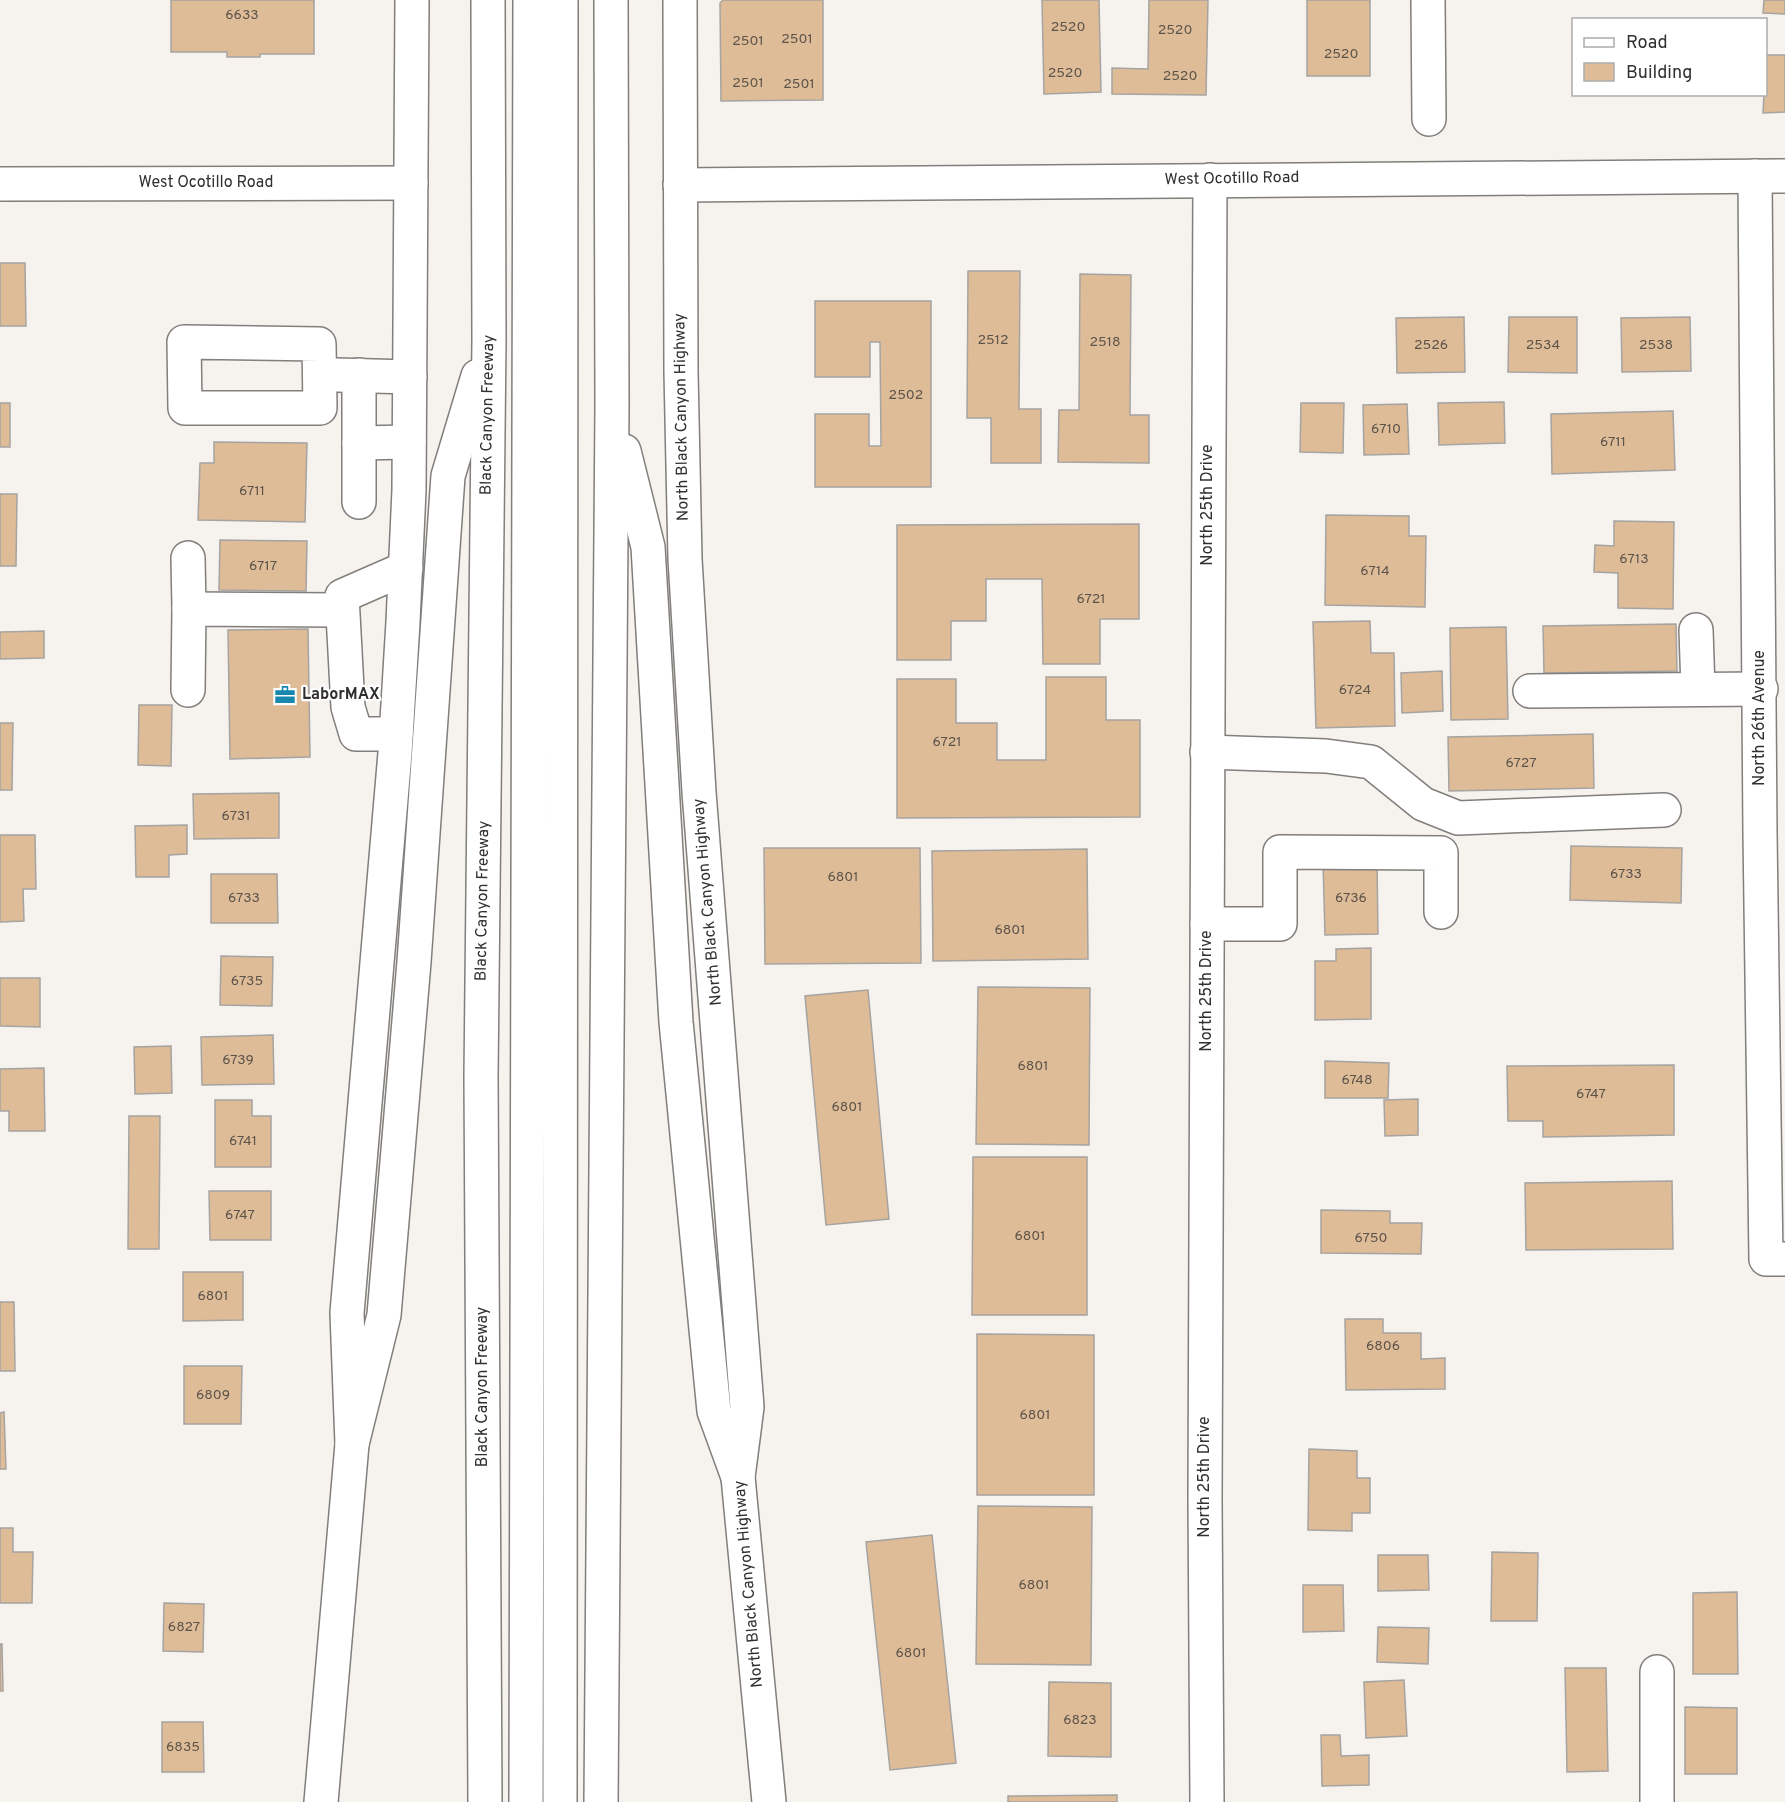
<svg xmlns="http://www.w3.org/2000/svg" width="1785" height="1802" font-family="Overpass,sans-serif">
  <style>
    .building { fill: #debc98; stroke: #a6a3a0; stroke-width: 1.5 }
    .lines { fill: none; stroke-linecap: round; stroke-linejoin: round }
    .minor-casing { stroke: #817e7b; stroke-width: 36 }
    .major-casing { stroke: #817e7b; stroke-width: 36 }
    .highway-casing { stroke: #817e7b; stroke-width: 36 }
    .minor { stroke: #fff; stroke-width: 33 }
    .major { stroke: #fff; stroke-width: 33 }
    .highway { stroke: #fff; stroke-width: 33 }
    .labels { text-anchor: middle; dominant-baseline: central; stroke-width: 4.5; stroke-linejoin: round; paint-order: stroke }
    .number-label { font-size: 14px; fill: #5c5349 }
    .street-label { font-size: 16px; fill: #31302f; stroke: #fff }
    .poi-label { font-size: 16px; font-weight: bold; fill: #31302f; stroke: #fff; text-anchor: start }
  </style>
  <rect width="100%" height="100%" fill="#f6f3ef"/>
  <g class="building">
    <path d="M171 0H314V54H260V57H227V52H171Z"/>
    <path d="M723 0H823V100L721 101 720 3Z"/>
    <path d="M1042 0H1099L1101 92 1044 94Z"/>
    <path d="M1149 0H1208L1206 95 1112 94V68L1148 69Z"/>
    <rect x="1307" y="0" width="63" height="76"/>
    <path d="M1764 0H1785V14L1763 13Z"/>
    <path d="M1766 55H1785V112L1763 113Z"/>
    <path d="M0 263H25L26 326H0Z"/>
    <path d="M968 271H1020L1019 409H1041V463H991V418H967Z"/>
    <path d="M1080 274 1131 275 1130 415H1149V463L1058 462 1059 410H1079Z"/>
    <path d="M815 301H931V487H815V414H869V446H881L880 342H870V377H815Z"/>
    <path d="M1464 317 1465 372 1397 373 1396 318Z"/>
    <path d="M1509 317H1577V373L1508 372Z"/>
    <path d="M1690 317 1691 371 1622 372 1621 318Z"/>
    <path d="M1504 402 1505 443 1439 445 1438 403Z"/>
    <rect x="0" y="403" width="10" height="44"/>
    <path d="M1301 403H1344L1343 453 1300 452Z"/>
    <path d="M1407 404 1409 454 1364 455 1363 405Z"/>
    <path d="M1673 411 1675 470 1552 474 1551 414Z"/>
    <path d="M214 442 307 443 305 522 198 520 200 463H214Z"/>
    <path d="M0 494H17L16 566H0Z"/>
    <path d="M1326 515 1409 516V536H1426L1425 607 1325 605Z"/>
    <path d="M1614 521 1674 522 1673 609 1618 608V573L1594 572 1595 545 1614 546Z"/>
    <path d="M1139 524V619H1100V664H1043L1042 579H986V621H951V660H897V525Z"/>
    <path d="M220 540 307 541 306 591 219 590Z"/>
    <path d="M1370 621 1371 653H1394L1395 726 1316 728 1313 622Z"/>
    <path d="M1676 624 1677 671 1544 673 1543 626Z"/>
    <path d="M1506 627 1508 719 1451 720 1450 628Z"/>
    <path d="M308 629 310 757 230 759 228 630Z"/>
    <path d="M44 631V658L0 659V632Z"/>
    <path d="M1442 671 1443 711 1402 713 1401 673Z"/>
    <path d="M1046 677H1106V720H1140V817L897 818V679H956V723H997V760H1046Z"/>
    <path d="M139 705H172L171 766 138 765Z"/>
    <path d="M0 723H13L12 790H0Z"/>
    <path d="M1593 734 1594 788 1449 791 1448 737Z"/>
    <path d="M279 793V838L194 839 193 794Z"/>
    <path d="M187 825V854L169 855V877H136L135 826Z"/>
    <path d="M0 835H35L36 889H23L24 921 0 922Z"/>
    <path d="M1571 846 1682 848 1681 903 1570 900Z"/>
    <path d="M764 848H920L921 963 765 964Z"/>
    <path d="M1087 849 1088 959 933 961 932 851Z"/>
    <path d="M1377 861 1378 934 1325 935 1323 862Z"/>
    <path d="M211 874H277L278 923H211Z"/>
    <path d="M1371 948V1019L1315 1020V961H1336V949Z"/>
    <path d="M221 956 273 957 272 1006 220 1005Z"/>
    <path d="M0 978H40V1027L0 1026Z"/>
    <path d="M978 987 1090 988 1089 1145 976 1144Z"/>
    <path d="M868 990 889 1219 826 1225 805 996Z"/>
    <path d="M273 1035 274 1084 202 1085 201 1037Z"/>
    <path d="M171 1046 172 1093 135 1094 134 1047Z"/>
    <path d="M1325 1061 1389 1063 1388 1098H1325Z"/>
    <path d="M1674 1065V1135L1543 1137V1121H1508L1507 1066Z"/>
    <path d="M44 1068 45 1131H9V1111H0V1069Z"/>
    <path d="M1418 1099V1135L1385 1136 1384 1100Z"/>
    <path d="M215 1100H252V1116H271V1167H215Z"/>
    <path d="M129 1116H160L159 1249H128Z"/>
    <path d="M973 1157H1087V1315H972Z"/>
    <path d="M1672 1181 1673 1249 1526 1250 1525 1183Z"/>
    <path d="M209 1191H271V1240H210Z"/>
    <path d="M1321 1210 1390 1211V1223H1422L1421 1254 1321 1253Z"/>
    <path d="M183 1272H243V1320L183 1321Z"/>
    <path d="M0 1302H14L15 1371H0Z"/>
    <path d="M1345 1319H1383V1333H1421V1359L1445 1358V1389L1346 1390Z"/>
    <path d="M977 1334 1094 1335V1495H977Z"/>
    <path d="M184 1366H242L241 1424H184Z"/>
    <path d="M4 1412 6 1469H0V1413Z"/>
    <path d="M1309 1449 1357 1451V1478H1370V1513H1352V1531L1308 1530Z"/>
    <path d="M978 1506 1092 1507 1091 1665 976 1664Z"/>
    <path d="M0 1528H13V1552H33L32 1603H0Z"/>
    <path d="M932 1535 956 1763 890 1770 866 1542Z"/>
    <path d="M1492 1552 1538 1553 1537 1621H1491Z"/>
    <path d="M1378 1555H1428L1429 1590 1378 1591Z"/>
    <path d="M1303 1585H1343L1344 1631 1303 1632Z"/>
    <path d="M1737 1592 1738 1674H1693V1593Z"/>
    <path d="M164 1603 204 1604 203 1652 163 1651Z"/>
    <path d="M1378 1627 1429 1628 1428 1664 1377 1662Z"/>
    <path d="M0 1644H2L3 1691H0Z"/>
    <path d="M1565 1668H1606L1608 1771 1567 1772Z"/>
    <path d="M1404 1680 1407 1736 1366 1738 1364 1682Z"/>
    <path d="M1049 1682 1111 1683V1757L1048 1756Z"/>
    <path d="M1685 1707 1737 1708V1774H1685Z"/>
    <path d="M162 1722H203L204 1772H162Z"/>
    <path d="M1321 1735H1340L1341 1756 1369 1755V1785L1322 1786Z"/>
    <path d="M1117 1795V1802H1008V1796Z"/>
  </g>
  <g class="lines">
    <g class="minor-casing">
      <g id="minor">
        <path d="M1428 0 1429 119"/>
        <path d="M1755 176 1760 833 1766 1259H1785"/>
        <path d="M0 184 411 183"/>
        <path d="M680 185 1785 176"/>
        <path d="M184 342 319 344 320 408H185Z"/>
        <path d="M337 375 410 377"/>
        <path d="M359 375V502"/>
        <path d="M359 443 409 442"/>
        <path d="M188 558 189 609"/>
        <path d="M1696 630 1698 689"/>
        <path d="M188 690 189 609 342 610"/>
        <path d="M1530 691 1761 689"/>
        <path d="M396 734H356L348 707 342 596 406 568"/>
        <path d="M1207 752 1326 756 1371 762 1423 804 1458 818 1664 810"/>
        <path d="M1207 924H1280V852L1441 853V912"/>
        <path d="M1657 1672V1802"/>
        <path d="M1207 1802 1205 1499 1210 180"/>
      </g>
    </g>
    <g class="major-casing">
      <g id="major">
        <path d="M680 0 681 372 685 559 699 792 747 1407 738 1477 769 1802"/>
        <path d="M321 1802 352 1444 347 1313 395 753 403 622 409 490 412 0"/>
      </g>
    </g>
    <g class="highway-casing">
      <g id="highway">
        <path d="M624 451 648 547 676 1022 714 1411 738 1477"/>
        <path d="M352 1444 384 1315 414 962 448 476 478 376"/>
        <path d="M485 1802 481 1076 489 340 488 0"/>
        <path d="M526 1802 530 0"/>
        <path d="M560 1802 561 0"/>
        <path d="M601 1802 612 407 611 0"/>
      </g>
    </g>
    <use href="#minor" class="minor"/>
    <use href="#major" class="major"/>
    <use href="#highway" class="highway"/>
  </g>
  <defs>
    <g id="office-bare" transform="scale(1.62)"><path d="M-6-3h4V-5.5h4V-3h4V5H-6ZM-1-4.5V-3h2v-1.5ZM-6 0V1H6V0Z" fill="#1787ad" stroke="#fff" stroke-width="2.5" paint-order="stroke"/></g>
  </defs>
  <g fill-rule="evenodd">
    <use href="#office-bare" x="285" y="695"/>
  </g>
  <g class="labels">
    <g class="number-label">
      <text x="242" y="15">6633</text>
      <text x="1068" y="27">2520</text>
      <text x="1175" y="30">2520</text>
      <text x="797" y="39">2501</text>
      <text x="748" y="41">2501</text>
      <text x="1341" y="54">2520</text>
      <text x="1065" y="73">2520</text>
      <text x="1180" y="76">2520</text>
      <text x="748" y="83">2501</text>
      <text x="799" y="84">2501</text>
      <text x="993" y="340">2512</text>
      <text x="1105" y="342">2518</text>
      <text x="1431" y="345">2526</text>
      <text x="1543" y="345">2534</text>
      <text x="1656" y="345">2538</text>
      <text x="906" y="395">2502</text>
      <text x="1386" y="429">6710</text>
      <text x="1613" y="442">6711</text>
      <text x="252" y="491">6711</text>
      <text x="1634" y="559">6713</text>
      <text x="263" y="566">6717</text>
      <text x="1375" y="571">6714</text>
      <text x="1091" y="599">6721</text>
      <text x="1355" y="690">6724</text>
      <text x="947" y="742">6721</text>
      <text x="1521" y="763">6727</text>
      <text x="236" y="816">6731</text>
      <text x="1626" y="874">6733</text>
      <text x="843" y="877">6801</text>
      <text x="244" y="898">6733</text>
      <text x="1351" y="898">6736</text>
      <text x="1010" y="930">6801</text>
      <text x="247" y="981">6735</text>
      <text x="238" y="1060">6739</text>
      <text x="1033" y="1066">6801</text>
      <text x="1357" y="1080">6748</text>
      <text x="1591" y="1094">6747</text>
      <text x="847" y="1107">6801</text>
      <text x="243" y="1141">6741</text>
      <text x="240" y="1215">6747</text>
      <text x="1030" y="1236">6801</text>
      <text x="1371" y="1238">6750</text>
      <text x="213" y="1296">6801</text>
      <text x="1383" y="1346">6806</text>
      <text x="213" y="1395">6809</text>
      <text x="1035" y="1415">6801</text>
      <text x="1034" y="1585">6801</text>
      <text x="184" y="1627">6827</text>
      <text x="911" y="1653">6801</text>
      <text x="1080" y="1720">6823</text>
      <text x="183" y="1747">6835</text>
    </g>
    <g class="street-label">
      <text transform="translate(1232 179) rotate(-1)">West Ocotillo Road</text>
      <text x="206" y="183">West Ocotillo Road</text>
      <text transform="translate(488 415) rotate(-89)">Black Canyon Freeway</text>
      <text transform="translate(682 417) rotate(-91)">North Black Canyon Highway</text>
      <text transform="translate(1208 505) rotate(-90)">North 25th Drive</text>
      <text transform="translate(1760 718) rotate(-90)">North 26th Avenue</text>
      <text transform="translate(483 901) rotate(-89)">Black Canyon Freeway</text>
      <text transform="translate(708 902) rotate(-95)">North Black Canyon Highway</text>
      <text transform="translate(1207 991) rotate(-90)">North 25th Drive</text>
      <text transform="translate(483 1387) rotate(-90)">Black Canyon Freeway</text>
      <text transform="translate(1205 1477) rotate(-90)">North 25th Drive</text>
      <text transform="translate(749 1584) rotate(-95)">North Black Canyon Highway</text>
    </g>
    <g class="poi-label">
      <text x="302" y="695">LaborMAX</text>
    </g>
  </g>
  <rect x="1572" y="18" width="195" height="78" fill="#ffffff" stroke="#adacac" stroke-width="1.5"/>
  <rect x="1584" y="38" width="30" height="9" fill="#ffffff" stroke="#adacac" stroke-width="1.5"/>
  <text x="1626" y="48" font-size="18" fill="#31302f">Road</text>
  <rect x="1584" y="63" width="30" height="18" fill="#debc98" stroke="#adacac" stroke-width="1.5"/>
  <text x="1626" y="78" font-size="18" fill="#31302f">Building</text>
</svg>
